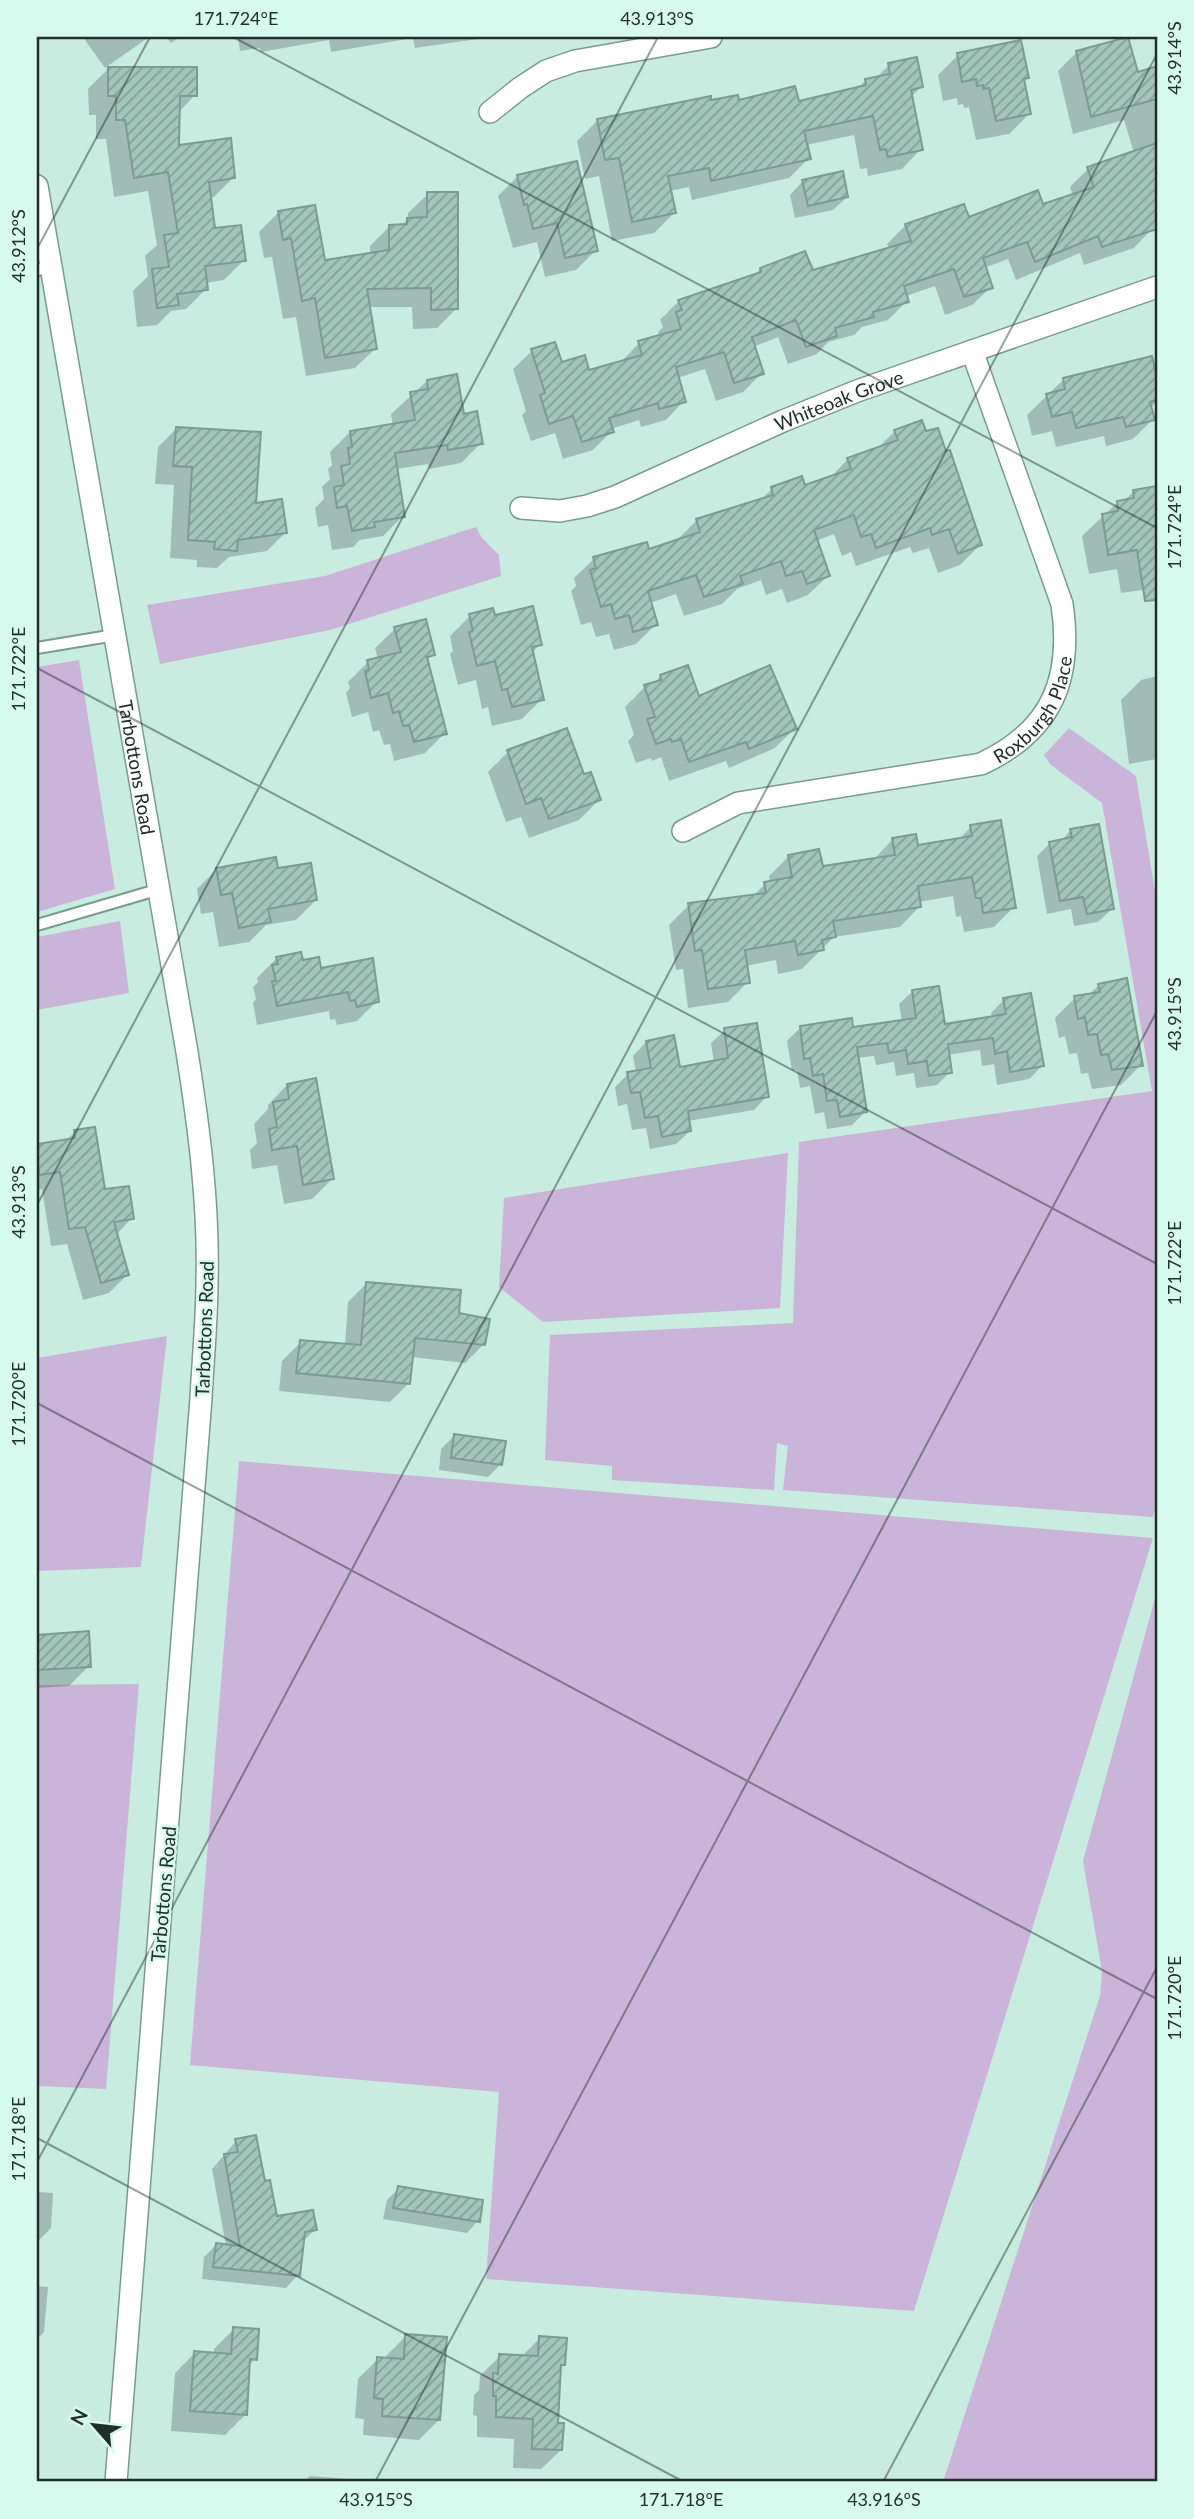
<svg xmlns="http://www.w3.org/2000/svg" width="1194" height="2519" font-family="Lato,sans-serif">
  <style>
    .green { fill: #cab4da }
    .shadow { fill: #0003 }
    .building { fill: url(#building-hatch); stroke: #7b9c92; stroke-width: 2 }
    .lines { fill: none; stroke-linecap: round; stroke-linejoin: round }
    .lane-casing { stroke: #799a90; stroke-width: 14 }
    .street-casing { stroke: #799a90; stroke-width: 24 }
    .lane { stroke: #fff; stroke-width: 10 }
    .street { stroke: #fff; stroke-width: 21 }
    .ticks { fill: none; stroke: #212e2a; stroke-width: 2; stroke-opacity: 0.45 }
    .labels { text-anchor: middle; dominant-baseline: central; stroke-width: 5; stroke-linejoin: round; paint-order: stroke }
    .street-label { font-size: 19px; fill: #212e2a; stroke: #d6faee }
    .neatline { fill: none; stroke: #212e2a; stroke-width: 2.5 }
    .ticks-label { font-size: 18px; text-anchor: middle; fill: #212e2a }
  </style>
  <defs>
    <pattern id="building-hatch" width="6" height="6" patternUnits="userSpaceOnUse" patternTransform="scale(1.75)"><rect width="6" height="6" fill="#a3c5ba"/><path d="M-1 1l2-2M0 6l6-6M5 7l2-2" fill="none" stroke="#84a097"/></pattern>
  </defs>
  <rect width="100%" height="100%" fill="#c9ece1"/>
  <g class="green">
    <path d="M476 527 482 538 499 555 501 576 330 630 160 664 147 605 325 576Z"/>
    <path d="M79 660 115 889 37 912V667Z"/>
    <path d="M1069 728 1136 776 1157 903V1504L1153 1517 783 1490 788 1446 777 1443 774 1490 612 1480V1466L545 1460 550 1335 793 1323 799 1142 1152 1091 1102 803 1051 765 1044 755Z"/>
    <path d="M120 921 129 993 37 1010V937Z"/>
    <path d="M788 1153 780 1308 543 1322 499 1287 504 1198Z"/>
    <path d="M167 1336 141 1567 37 1571V1358Z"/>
    <path d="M239 1461 1153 1538 914 2311 486 2279 499 2092 190 2065Z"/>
    <path d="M1157 1591V2482H943L1100 1996 1102 1971 1083 1861Z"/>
    <path d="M139 1684 106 2089 37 2086V1685Z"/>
  </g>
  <g class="shadow">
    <path d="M88 37H149L105 68 85 40Z"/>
    <path d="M166 37H180L171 43Z"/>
    <path d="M238 37H492L415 48 413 38 331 52 329 40 261 52 260 48 240 51Z"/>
    <path d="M1077 52 1137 74 1157 68V222L1150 224 1152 229 1134 248 1084 265 1080 253 1016 280 1008 259 984 268 991 287 972 305 945 315 935 286 906 296 907 301 888 320 862 327 854 335 828 342 817 354 788 364 778 337 753 347 762 373 743 392 716 401 705 369 677 378 684 401 666 420 641 427 639 420 611 429 612 431 593 450 563 459 555 433 531 441 522 415 526 411 513 369 532 351 561 365 588 372 621 362 639 343 660 337 658 332 663 327 660 320 679 301 753 277 760 269 812 272 889 250 887 244 906 225 968 220 1042 206 1073 196 1070 187 1088 169 1134 153 1124 120 1073 134 1058 71Z"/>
    <path d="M958 55 1027 78 1023 82 1029 114 1009 134 976 140 969 107 964 108 963 104 958 105 957 98 943 101 938 75Z"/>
    <path d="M889 65 921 87 911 97 921 149 902 169 868 176 867 168 860 169 854 135 806 145 809 158 789 178 692 200 689 187 669 191 674 213 654 233 612 241 599 176 585 179 577 141 597 121 710 102 797 103 857 89 866 80 876 78Z"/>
    <path d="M195 68V95L178 113 177 147 234 177 214 197 209 198 214 230 244 260 224 280 205 283 206 289 186 309 171 311 157 325 137 327 133 291 148 276 145 256 157 245 148 191 114 197 106 139H96V115H89L88 89 107 70 105 69Z"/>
    <path d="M518 176 596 250 576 270 545 277 537 242 513 248 498 196Z"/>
    <path d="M803 181 847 197 833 210 795 218 790 195Z"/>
    <path d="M428 194 456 309 437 328 413 329 412 307H368L375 349 355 368 306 376 296 317 283 319 272 257 264 258 259 232 278 213 324 262 370 254V246L390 226H401L408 219V213Z"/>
    <path d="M1151 358 1157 385V401L1150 409 1153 419 1133 439 1106 446 1104 436 1056 447 1052 431 1032 436 1027 415 1064 379Z"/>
    <path d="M427 381 462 416 481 443 461 463 429 469 428 464 396 469 403 516 383 536 360 540 353 547 332 550 328 525 318 527 315 508 324 499 322 487 330 479 328 469 332 465 330 452 350 432 393 426 391 414Z"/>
    <path d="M176 429 254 506 286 532 267 551 229 557 217 568 197 567V560L170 558 174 485 155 484 158 447Z"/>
    <path d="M895 431 980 545 960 565 938 573 929 548 913 553 910 547 856 566 851 552 842 556 834 534 816 541 828 576 808 595 787 603 782 589 766 595 761 580 737 589 722 604 684 616 676 594 650 603 656 624 636 644 614 650 609 634 596 637 591 622 581 625 571 591 576 586 574 578 594 559 648 551 677 540 697 520 759 501 772 489 804 487 829 479 848 459 877 449Z"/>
    <path d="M1155 488 1157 500V580L1149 589 1121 593 1117 569 1089 574 1082 536 1117 503 1123 502 1133 492Z"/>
    <path d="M470 616 494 617 540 644 532 653 542 699 522 719 492 726 488 707 482 709 476 680 458 685 450 654 453 651 450 636Z"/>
    <path d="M395 629 433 654 426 661 445 733 425 753 394 761 390 744 384 745 379 730 373 732 368 712 352 717 346 693 350 688 348 682 368 662 378 659 375 648Z"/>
    <path d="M661 676 698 698 795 728 775 748 729 768 726 761 669 781 661 757 652 761 651 758 636 763 628 741 634 735 625 707 645 687 653 684Z"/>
    <path d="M1157 676V759L1129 764 1121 700 1141 680Z"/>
    <path d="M566 731 583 776 599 800 579 820 529 838 521 817 506 822 488 772 508 752Z"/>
    <path d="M971 827 1014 907 994 927 964 932 961 916 956 917 953 896 919 902V907L900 927 834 937 802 969 778 974 776 960 745 966 748 982 728 1002 688 1008 683 969 676 970 669 925 689 905 752 897 765 884 770 883 769 876 789 856 821 868 873 860 893 839 917 847 958 840Z"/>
    <path d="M1071 830 1112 909 1098 922 1074 926 1071 909 1047 914 1037 856 1050 843 1061 841Z"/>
    <path d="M217 869 277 870 316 900 296 920 266 925 249 942 219 947 213 912 201 914 197 889Z"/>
    <path d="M277 958 301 962 377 1001 357 1021 337 1025 335 1019 330 1020 329 1011 257 1025 253 1003 256 999 253 987 258 982 257 978Z"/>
    <path d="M1099 985 1141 1065 1121 1085 1092 1089 1088 1073 1081 1074 1077 1053 1069 1054 1065 1036 1059 1038 1055 1018 1075 998 1088 996Z"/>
    <path d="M913 991 943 1026 992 1018 991 1013 1004 1000 1042 1066 1029 1079 997 1085 994 1064 982 1066 980 1050 947 1055 950 1072 937 1085 916 1088 914 1073 896 1076 894 1062 876 1065 874 1056 856 1058 865 1112 852 1125 827 1129 824 1112 815 1114 810 1086 800 1088 797 1070 792 1071 787 1041 800 1028 852 1029 902 1022 899 1004Z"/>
    <path d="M725 1030 767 1096 754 1110 688 1121 690 1131 676 1144 650 1149 646 1128 632 1130 627 1104 618 1106 615 1087 628 1074 636 1072 633 1056 646 1042 678 1069 714 1063 711 1043Z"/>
    <path d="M287 1085 332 1179 312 1199 284 1204 277 1165 252 1169 250 1150 257 1143 254 1124 268 1109V1105Z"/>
    <path d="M75 1132 103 1191 132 1218 116 1235 127 1275 109 1293 83 1300 67 1244 51 1246 42 1189 37 1190V1146L65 1141Z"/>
    <path d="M367 1283 457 1315 484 1344 465 1363 411 1357 409 1383 390 1402 279 1391 282 1361 301 1342 345 1346 348 1302Z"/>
    <path d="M455 1435 501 1464 488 1477 439 1470 441 1449Z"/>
    <path d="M87 1633 89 1666 69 1686 37 1688V1636Z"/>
    <path d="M236 2141 264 2183 275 2218 315 2230 302 2242 298 2275 286 2288 202 2279 204 2257 216 2245 226 2246 212 2169Z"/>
    <path d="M399 2188 478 2221 467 2233 383 2219 387 2200Z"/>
    <path d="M37 2192 53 2193 51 2228 38 2241Z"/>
    <path d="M37 2286 48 2287 44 2332 37 2339Z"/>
    <path d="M234 2329 255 2359 248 2366 245 2415 225 2435 171 2431 175 2373 195 2353 214 2355V2349Z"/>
    <path d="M406 2336 439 2420 419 2440 363 2435 364 2419 355 2418 358 2379 378 2359 386 2360V2356Z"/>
    <path d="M540 2338 563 2365 559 2369 557 2425 561 2450 541 2469 513 2468 514 2439 477 2437V2416L473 2415 474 2395 479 2390 480 2376 500 2356 521 2357Z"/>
    <path d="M310 2476 361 2480V2482H303Z"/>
  </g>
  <g class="building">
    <path d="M1128 37 1138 72 1157 66V99L1091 117 1076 51Z"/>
    <path d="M1021 40 1029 78 1024 79 1031 114 996 121 989 88 983 89V85L977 86 976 79 962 82 957 53Z"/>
    <path d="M917 57 923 87 911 90 923 150 888 157 886 149 880 150 873 116 804 131 811 159 711 181 709 168 668 176 676 213 632 222 619 158 605 160 597 119 711 96V100L738 95 739 100 795 86 799 101 866 85 865 79 890 74 888 63Z"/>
    <path d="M108 67H197V96H180L179 145 231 138 235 178 209 182 215 228 241 225 246 261 205 266 208 290 177 294 179 305 157 308 152 269 169 267 164 235 178 233 168 172 134 178 125 120H116V96H108Z"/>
    <path d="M1157 143V229L1102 247 1098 236 1035 262 1027 242 983 258 993 288 964 297 954 269 904 286 909 302 873 312 874 317 835 328 837 336 806 347 796 320 752 337 764 374 734 383 724 352 676 367 686 402 659 409 658 403 609 418 614 432 582 442 573 416 549 424 540 395 545 393 531 349 555 342 562 362 585 355 589 370 642 355 638 341 681 329 676 312 682 310 678 300 761 272 760 268 805 251 813 270 911 241 905 224 964 204 969 217 1038 190 1043 204 1094 187 1087 167Z"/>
    <path d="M577 161 598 251 565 258 557 223 533 229 527 204 524 205 517 175Z"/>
    <path d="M843 171 848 197 808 206 802 180Z"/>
    <path d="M427 192H458V309L431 310V288L367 289 377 349 325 358 315 298 302 301 291 238 283 240 278 211 315 205 325 260 389 250V225L407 224V218L427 217Z"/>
    <path d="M1152 356 1157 378V400L1150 402 1155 420 1126 427 1123 417 1076 428 1072 412 1052 417 1046 394 1065 389 1063 378Z"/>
    <path d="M457 374 464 414 477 411 483 444 448 450 447 445 395 453 405 517 374 522 375 527 352 531 347 506 337 508 334 487 344 485 341 466 350 464 348 448 352 447 350 431 415 420 410 392 428 389 427 380Z"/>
    <path d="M922 420 926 431 938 428 946 451 950 450 982 545 958 554 949 529 932 535 930 528 876 548 871 534 861 537 854 515 814 530 830 576 807 584 802 571 786 576 781 561 740 576 743 584 704 597 696 575 648 591 658 625 633 632 629 615 615 619 611 604 601 607 590 570 596 568 593 557 647 542 649 549 700 532 696 519 773 495 771 487 802 476 805 485 851 469 847 458 898 440 894 430Z"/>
    <path d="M176 427 261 432 256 503 282 499 287 533 238 540 237 551 214 549 215 542 188 540 192 467 173 466Z"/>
    <path d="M1157 486V600L1145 601 1137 550 1108 555 1102 514 1118 511 1117 501 1134 498 1133 490Z"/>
    <path d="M533 606 542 645 532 647 544 700 512 707 507 689 502 690 495 661 477 666 469 632 473 631 469 614 493 608 495 615Z"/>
    <path d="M426 619 435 655 427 657 447 734 414 742 409 725 403 726 399 711 393 713 388 693 371 698 365 671 369 670 367 660 401 652 394 627Z"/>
    <path d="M688 665 699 696 770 665 797 729 749 749 746 742 689 762 681 739 672 742 671 739 656 744 647 719 655 717 644 685 661 680 660 675Z"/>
    <path d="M567 728 584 774 591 772 601 800 549 819 541 798 526 804 507 750Z"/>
    <path d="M1001 820 1016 908 983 913 981 898H976L972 877 918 886 921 907 833 921 836 937 822 940 824 950 798 955 795 941 745 950 750 983 708 989 702 950 695 951 688 903 766 893 764 882 792 877 788 855 819 849 823 866 895 855 892 838 916 834 918 845 972 836 970 825Z"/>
    <path d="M1099 824 1114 909 1087 914 1083 897 1060 901 1049 842 1072 837 1070 829Z"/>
    <path d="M276 857 278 868 311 863 317 900 268 909 271 922 239 928 232 893 221 895 216 868Z"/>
    <path d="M301 952 303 960 319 957 321 968 373 958 379 1002 357 1007 355 1000 350 1001 348 992 277 1006 272 981H276L272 965 278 964 276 957Z"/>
    <path d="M1127 978 1143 1066 1112 1070 1108 1054 1101 1055 1097 1034 1088 1035 1085 1017 1078 1019 1074 996 1100 992 1098 984Z"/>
    <path d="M939 986 945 1024 1006 1014 1003 998 1031 993 1044 1066 1010 1072 1007 1051 995 1054 993 1038 948 1044 952 1073 929 1076 927 1061 908 1064 906 1050 889 1053 887 1043 857 1047 867 1112 840 1117 837 1100 827 1101 823 1074 813 1076 810 1058 804 1059 800 1026 852 1018 853 1027 916 1018 912 990Z"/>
    <path d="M757 1023 769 1097 688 1111 691 1131 662 1137 658 1116 645 1118 640 1092 631 1093 627 1072 651 1068 646 1041 674 1035 680 1067 728 1058 724 1028Z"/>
    <path d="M316 1078 334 1179 303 1185 297 1146 272 1150 269 1129 277 1127 273 1102 289 1099 287 1084Z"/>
    <path d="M95 1127 105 1189 129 1186 134 1219 114 1222 129 1275 101 1283 85 1227 69 1229 60 1172 39 1175 37 1158V1144L75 1138 74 1130Z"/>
    <path d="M366 1282 461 1290 459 1313 490 1319 485 1345 415 1338 410 1384 296 1373 300 1340 361 1345Z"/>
    <path d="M454 1434 506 1441 502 1465 451 1458Z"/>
    <path d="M89 1631 91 1667 37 1670V1635Z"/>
    <path d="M256 2135 265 2181 270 2180 277 2216 313 2210 317 2230 305 2232 300 2276 213 2267 216 2243 240 2246 224 2154 238 2152 235 2139Z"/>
    <path d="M398 2186 483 2200 480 2222 393 2208Z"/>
    <path d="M233 2327 259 2329 257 2360 250 2359 247 2415 190 2411 194 2351 231 2354Z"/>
    <path d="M405 2334 447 2337 440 2420 382 2416 383 2399 374 2398 377 2357 404 2359Z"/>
    <path d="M539 2336 567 2338 565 2365H561L558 2423H564L562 2450 532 2449 533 2419 496 2417V2396H493V2373L498 2374 499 2354 538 2356Z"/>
  </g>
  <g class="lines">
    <g class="lane-casing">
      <g id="lane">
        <path d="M37 270 51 267"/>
        <path d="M37 648 115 635"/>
        <path d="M37 925 160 889"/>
      </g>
    </g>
    <g class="street-casing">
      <g id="street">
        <path d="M490 112 520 88 546 71 575 61 711 37"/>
        <path id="s1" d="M37 186 187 1052C199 1128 209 1204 207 1281 207 1320 203 1359 201 1398L116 2482"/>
        <path id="s2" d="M521 508 560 511 587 506 615 497 783 421 857 391 1157 287"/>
        <path id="s3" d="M683 831 738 803 981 764C1052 731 1073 679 1062 604L972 351"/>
      </g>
    </g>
    <use href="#lane" class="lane"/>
    <use href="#street" class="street"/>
  </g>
  <path class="ticks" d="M233 37 1157 528M37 249 150 37M37 668 1157 1264M37 1205 658 37M37 1403 1157 1999M37 2138 684 2482M37 2162 1157 54M375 2482 1157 1011M883 2482 1157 1967"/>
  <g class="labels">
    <g class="street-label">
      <text stroke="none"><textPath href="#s2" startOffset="340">Whiteoak Grove</textPath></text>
      <text stroke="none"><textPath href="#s3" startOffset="387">Roxburgh Place</textPath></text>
      <text stroke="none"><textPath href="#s1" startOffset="590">Tarbottons Road</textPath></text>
      <text transform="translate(204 1329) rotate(-88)">Tarbottons Road</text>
      <text transform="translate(163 1894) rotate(-85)">Tarbottons Road</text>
    </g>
  </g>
  <rect width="1194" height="2519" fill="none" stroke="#d6faee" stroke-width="77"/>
  <g transform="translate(94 2425) rotate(298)" stroke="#d6faee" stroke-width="5" paint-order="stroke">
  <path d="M0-5L12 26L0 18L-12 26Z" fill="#212e2a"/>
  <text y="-10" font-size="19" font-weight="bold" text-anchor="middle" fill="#212e2a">N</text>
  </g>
  <rect x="38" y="38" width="1118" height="2442" class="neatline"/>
  <g class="ticks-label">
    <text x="236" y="25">171.724°E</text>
    <text x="657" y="25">43.913°S</text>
    <text transform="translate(1175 58) rotate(-90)" y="6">43.914°S</text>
    <text transform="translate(19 246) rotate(-90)" y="6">43.912°S</text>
    <text transform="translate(1175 527) rotate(-90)" y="6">171.724°E</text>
    <text transform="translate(19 669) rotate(-90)" y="6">171.722°E</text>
    <text transform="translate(1175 1014) rotate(-90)" y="6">43.915°S</text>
    <text transform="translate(19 1202) rotate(-90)" y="6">43.913°S</text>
    <text transform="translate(1175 1263) rotate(-90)" y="6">171.722°E</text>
    <text transform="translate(19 1404) rotate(-90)" y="6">171.720°E</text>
    <text transform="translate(1175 1998) rotate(-90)" y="6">171.720°E</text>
    <text transform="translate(19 2139) rotate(-90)" y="6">171.718°E</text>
    <text x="376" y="2506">43.915°S</text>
    <text x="681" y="2506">171.718°E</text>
    <text x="884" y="2506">43.916°S</text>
  </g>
</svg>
